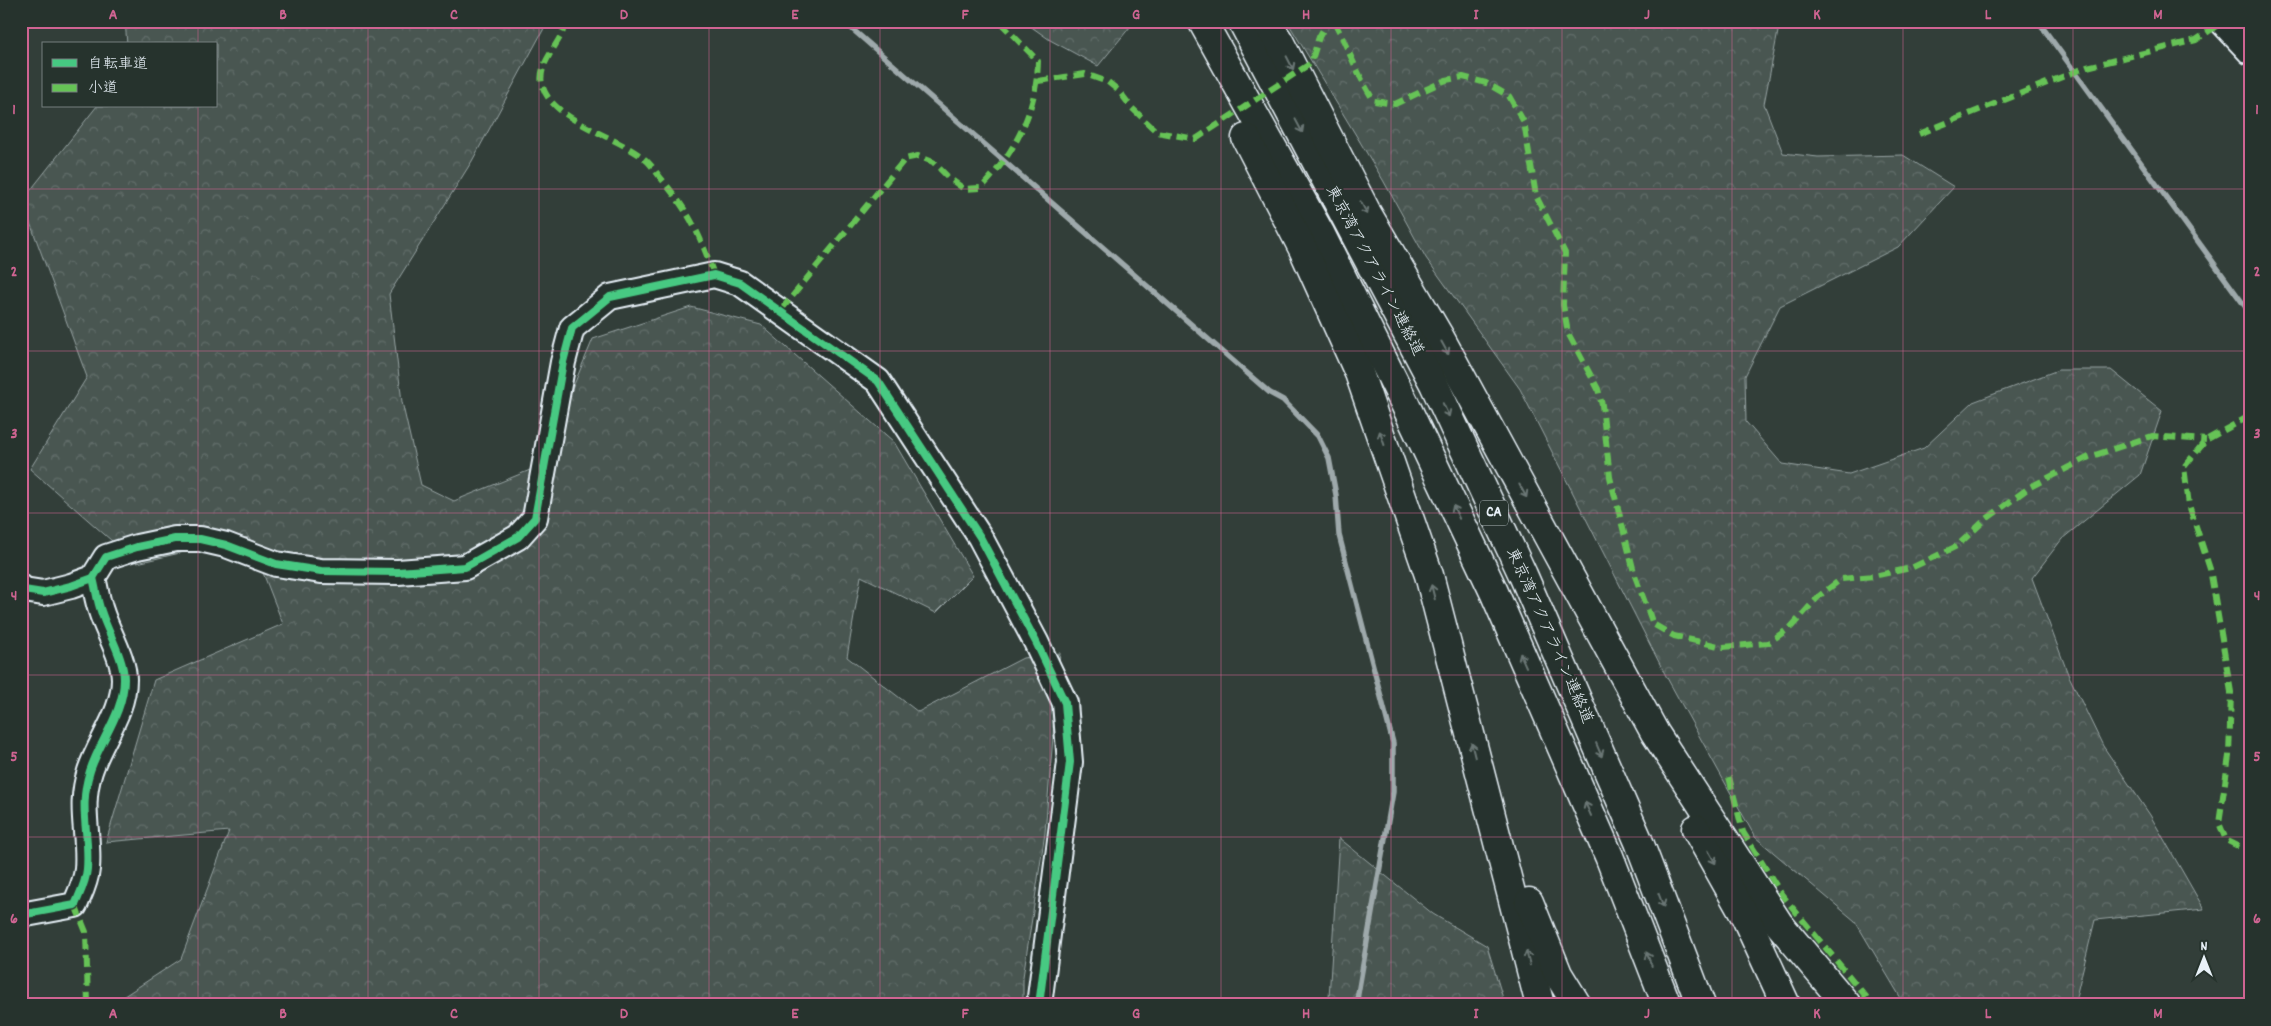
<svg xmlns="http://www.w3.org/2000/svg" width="2271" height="1026" font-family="Dekko,'Klee One',sans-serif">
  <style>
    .forest { fill: url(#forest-crowns); stroke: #98a4a4 }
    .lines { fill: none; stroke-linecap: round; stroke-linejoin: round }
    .stream { stroke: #9ea9ab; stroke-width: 5.5 }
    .service-casing { stroke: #e8f1f8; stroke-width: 15 }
    .minor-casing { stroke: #e8f1f8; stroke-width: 28 }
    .motorway-casing { stroke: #e8f1f8; stroke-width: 31 }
    .service { stroke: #26332d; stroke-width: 11 }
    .minor { stroke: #26332d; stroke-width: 24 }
    .motorway { stroke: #26332d; stroke-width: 28 }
    .quiet { stroke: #66c356; stroke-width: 6; stroke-dasharray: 12 6; stroke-linecap: butt }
    .cycleway-casing { stroke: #26332d; stroke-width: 11 }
    .cycleway { stroke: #46c982; stroke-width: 8 }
    .oneway { stroke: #6a7674 }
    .grid { fill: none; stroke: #cf6492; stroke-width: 1; stroke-opacity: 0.55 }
    .labels { text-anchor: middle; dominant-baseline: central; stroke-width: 4.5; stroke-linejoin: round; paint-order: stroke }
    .shield { fill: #26332d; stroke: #aeb8bb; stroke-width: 1 }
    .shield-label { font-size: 15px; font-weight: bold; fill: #e8f1f8 }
    .street-label { font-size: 16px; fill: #e8f1f8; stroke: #26332d }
    .neatline { fill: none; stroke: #cf6492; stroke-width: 2 }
    .grid-label { font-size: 16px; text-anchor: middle; font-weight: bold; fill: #cf6492 }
  </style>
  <defs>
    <pattern id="forest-crowns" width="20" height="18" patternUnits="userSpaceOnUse" patternTransform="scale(1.25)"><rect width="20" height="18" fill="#495651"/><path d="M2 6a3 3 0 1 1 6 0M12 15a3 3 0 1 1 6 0" fill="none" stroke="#636f6b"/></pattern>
  </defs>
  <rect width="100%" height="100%" fill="#323e39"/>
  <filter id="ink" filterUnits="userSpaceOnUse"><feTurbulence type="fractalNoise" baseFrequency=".02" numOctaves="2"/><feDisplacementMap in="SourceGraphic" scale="10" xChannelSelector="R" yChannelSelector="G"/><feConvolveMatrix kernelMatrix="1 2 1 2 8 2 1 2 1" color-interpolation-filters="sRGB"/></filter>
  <g filter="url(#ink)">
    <g class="forest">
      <path d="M125 21H548L472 161 389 294 402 402 421 485 454 501 540 466 593 339 691 307 761 325 894 442 973 576 936 613 861 576 847 657 918 712 1023 658 1060 653 1045 833 1023 977V1005H115V1002L181 959 229 831 106 842 154 680 283 624 249 537 137 563 30 469 87 377 22 201 97 106H216V44H127Z"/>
      <path d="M1023 21H1135L1098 66 1050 40Z"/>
      <path d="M1287 21H1780L1764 104 1783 153 1818 157 1903 155 1954 187 1898 247 1780 306 1745 376 1746 422 1782 464 1849 474 1924 448 1973 402 2058 370H2111L2162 411 2140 475 2062 539 2032 578 2068 674 2103 746 2150 815 2204 909 2095 920 2074 1005H1905L1855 921 1755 837 1666 676 1520 389 1426 258 1383 180Z"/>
      <path d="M1339 838 1433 914 1487 946 1505 1005H1339L1329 998Z"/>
    </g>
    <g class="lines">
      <g class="stream">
        <path d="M843 21 1270 393 1283 400 1318 436 1329 458 1336 495 1339 535 1393 743V792L1356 1005"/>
        <path d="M2038 21 2250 313"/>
      </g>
      <g class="service-casing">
        <path id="service" d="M2226 22 2250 25"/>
      </g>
      <g class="minor-casing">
        <g id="minor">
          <path d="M2221 21 2250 52"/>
          <path d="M21 587 24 590 43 593 71 586 93 578 106 557 137 547 175 539H200L226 545 276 564 321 571 398 572 465 567 518 537 535 518 563 362 572 328 610 297 714 275 740 283 878 381 980 537 1036 642 1065 703 1070 762 1039 1005"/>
          <path d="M21 915 75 905C80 893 86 882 87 869 90 834 78 808 90 771 100 740 124 713 124 679 124 658 107 631 101 611 97 600 96 589 93 578"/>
        </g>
      </g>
      <g class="motorway-casing">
        <g id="motorway">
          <path d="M1202 21 1320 233 1404 402 1494 592 1609 856 1667 1005"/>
          <path d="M1242 21 1434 384 1523 575 1639 842 1701 1005"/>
          <path d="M1265 21 1279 41 1367 213 1438 334 1655 733 1779 924 1847 1005"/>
          <path d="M1246 138 1303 249 1359 373 1429 575 1540 1005"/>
          <path d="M1696 829 1746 918 1786 1005"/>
          <path d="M1529 902 1558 974 1577 1005"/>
        </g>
      </g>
      <use href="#service" class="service"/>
      <use href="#minor" class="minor"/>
      <use href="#motorway" class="motorway"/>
      <g class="quiet">
        <path d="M566 21C563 42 537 62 542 84 550 121 621 137 647 161 653 167 658 175 664 182 691 215 700 235 714 275"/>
        <path d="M1334 21C1348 48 1358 76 1374 101L1395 104 1446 80 1463 77 1486 83 1509 96 1524 122 1536 196 1565 253 1563 305 1568 333 1598 389 1602 405 1610 477 1635 576 1653 624 1674 636 1723 647 1768 643 1791 627 1819 596 1841 579 1874 576 1911 568 1957 546 1985 520 2030 487 2089 457 2152 436 2206 440"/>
        <path d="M1038 81 1085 74 1108 82 1119 91 1132 108 1157 132 1196 139 1311 63 1319 37 1328 21"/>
        <path d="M1919 134 2087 67 2196 40 2222 22"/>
        <path d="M781 310 905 159 918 156 933 162 949 178 964 189 981 188C1015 153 1037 110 1038 61L999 21"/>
        <path d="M2250 416 2206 440 2184 467 2189 505 2210 569 2231 692 2229 756 2219 823 2226 840 2250 852"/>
        <path d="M1729 777 1743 832 1782 895 1873 1005"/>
        <path d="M75 905 86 932 88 1005"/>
      </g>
      <g class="cycleway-casing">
        <g id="cycleway">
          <path d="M21 587 24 590 43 593 71 586 93 578 106 557 137 547 175 539H200L226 545 276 564 321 571 398 572 465 567 518 537 535 518 563 362 572 328 610 297 714 275 740 283 878 381 980 537 1036 642 1065 703 1070 762 1039 1005"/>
          <path d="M21 915 75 905C80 893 86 882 87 869 90 834 78 808 90 771 100 740 124 713 124 679 124 658 107 631 101 611 97 600 96 589 93 578"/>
        </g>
      </g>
      <use href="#cycleway" class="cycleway"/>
    </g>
    <defs><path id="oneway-shaft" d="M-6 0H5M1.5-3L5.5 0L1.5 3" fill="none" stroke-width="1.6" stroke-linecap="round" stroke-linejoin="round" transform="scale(1.25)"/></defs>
    <g class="oneway">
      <use href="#oneway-shaft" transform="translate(1290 63) rotate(63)"/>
      <use href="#oneway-shaft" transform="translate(1299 126) rotate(62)"/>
      <use href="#oneway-shaft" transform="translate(1364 208) rotate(62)"/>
      <use href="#oneway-shaft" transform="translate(1445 348) rotate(61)"/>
      <use href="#oneway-shaft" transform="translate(1446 410) rotate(65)"/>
      <use href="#oneway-shaft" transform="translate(1382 438) rotate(-109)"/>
      <use href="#oneway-shaft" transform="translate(1523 491) rotate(61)"/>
      <use href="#oneway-shaft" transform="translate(1456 512) rotate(-115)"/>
      <use href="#oneway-shaft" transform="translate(1433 592) rotate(-104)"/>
      <use href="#oneway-shaft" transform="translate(1523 660) rotate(-114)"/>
      <use href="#oneway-shaft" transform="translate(1473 750) rotate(-104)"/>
      <use href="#oneway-shaft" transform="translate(1599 750) rotate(67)"/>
      <use href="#oneway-shaft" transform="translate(1588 809) rotate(-114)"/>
      <use href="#oneway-shaft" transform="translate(1712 857) rotate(61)"/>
      <use href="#oneway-shaft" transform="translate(1661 900) rotate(69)"/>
      <use href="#oneway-shaft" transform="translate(1528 958) rotate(-105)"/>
      <use href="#oneway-shaft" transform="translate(1649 959) rotate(-111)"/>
    </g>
  </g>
  <path class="grid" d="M198 21V44M368 21V1005M539 21V1005M709 21V1005M880 21V1005M1050 21V1005M1221 21V1005M1391 21V1005M1562 21V1005M1732 21V1005M1903 21V1005M2073 21V1005M198 106V1005M21 189H2250M21 351H2250M21 513H2250M21 675H2250M21 837H2250"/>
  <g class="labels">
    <rect class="shield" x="1480" y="500.5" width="28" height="25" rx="4"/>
    <g class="shield-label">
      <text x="1494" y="513">CA</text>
    </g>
    <g class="street-label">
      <text transform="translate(1374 271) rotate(62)">東京湾アクアライン連絡道</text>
      <text transform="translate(1549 636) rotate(66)">東京湾アクアライン連絡道</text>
    </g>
  </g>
  <rect width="2271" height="1026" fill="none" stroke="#26332d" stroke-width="55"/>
  <rect x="42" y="42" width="175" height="65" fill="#26332d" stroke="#747f7e"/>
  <rect x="52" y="59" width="25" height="8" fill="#46c982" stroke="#747f7e"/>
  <text x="88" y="68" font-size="15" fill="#e8f1f8">自転車道</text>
  <rect x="52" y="84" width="25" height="8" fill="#66c356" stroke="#747f7e"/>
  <text x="88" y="92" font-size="15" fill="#e8f1f8">小道</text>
  <g transform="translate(2204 958)" stroke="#26332d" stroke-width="4" paint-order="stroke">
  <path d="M0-4L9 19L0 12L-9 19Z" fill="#e8f1f8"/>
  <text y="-8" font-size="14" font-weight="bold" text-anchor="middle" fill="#e8f1f8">N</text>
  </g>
  <rect x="28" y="28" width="2216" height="970" class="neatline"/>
  <g class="grid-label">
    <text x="113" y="19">A</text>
    <text x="283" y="19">B</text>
    <text x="454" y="19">C</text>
    <text x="624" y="19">D</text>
    <text x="795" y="19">E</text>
    <text x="965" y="19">F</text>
    <text x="1136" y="19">G</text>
    <text x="1306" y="19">H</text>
    <text x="1476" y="19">I</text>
    <text x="1647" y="19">J</text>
    <text x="1817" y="19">K</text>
    <text x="1988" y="19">L</text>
    <text x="2158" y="19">M</text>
    <text x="14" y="114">1</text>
    <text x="2257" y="114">1</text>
    <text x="14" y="276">2</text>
    <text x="2257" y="276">2</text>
    <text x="14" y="438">3</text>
    <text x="2257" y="438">3</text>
    <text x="14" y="600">4</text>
    <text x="2257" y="600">4</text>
    <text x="14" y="761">5</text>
    <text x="2257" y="761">5</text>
    <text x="14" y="923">6</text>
    <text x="2257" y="923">6</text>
    <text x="113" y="1018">A</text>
    <text x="283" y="1018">B</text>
    <text x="454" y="1018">C</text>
    <text x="624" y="1018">D</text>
    <text x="795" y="1018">E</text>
    <text x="965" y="1018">F</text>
    <text x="1136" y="1018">G</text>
    <text x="1306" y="1018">H</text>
    <text x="1476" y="1018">I</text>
    <text x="1647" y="1018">J</text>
    <text x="1817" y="1018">K</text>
    <text x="1988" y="1018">L</text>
    <text x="2158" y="1018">M</text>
  </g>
</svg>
